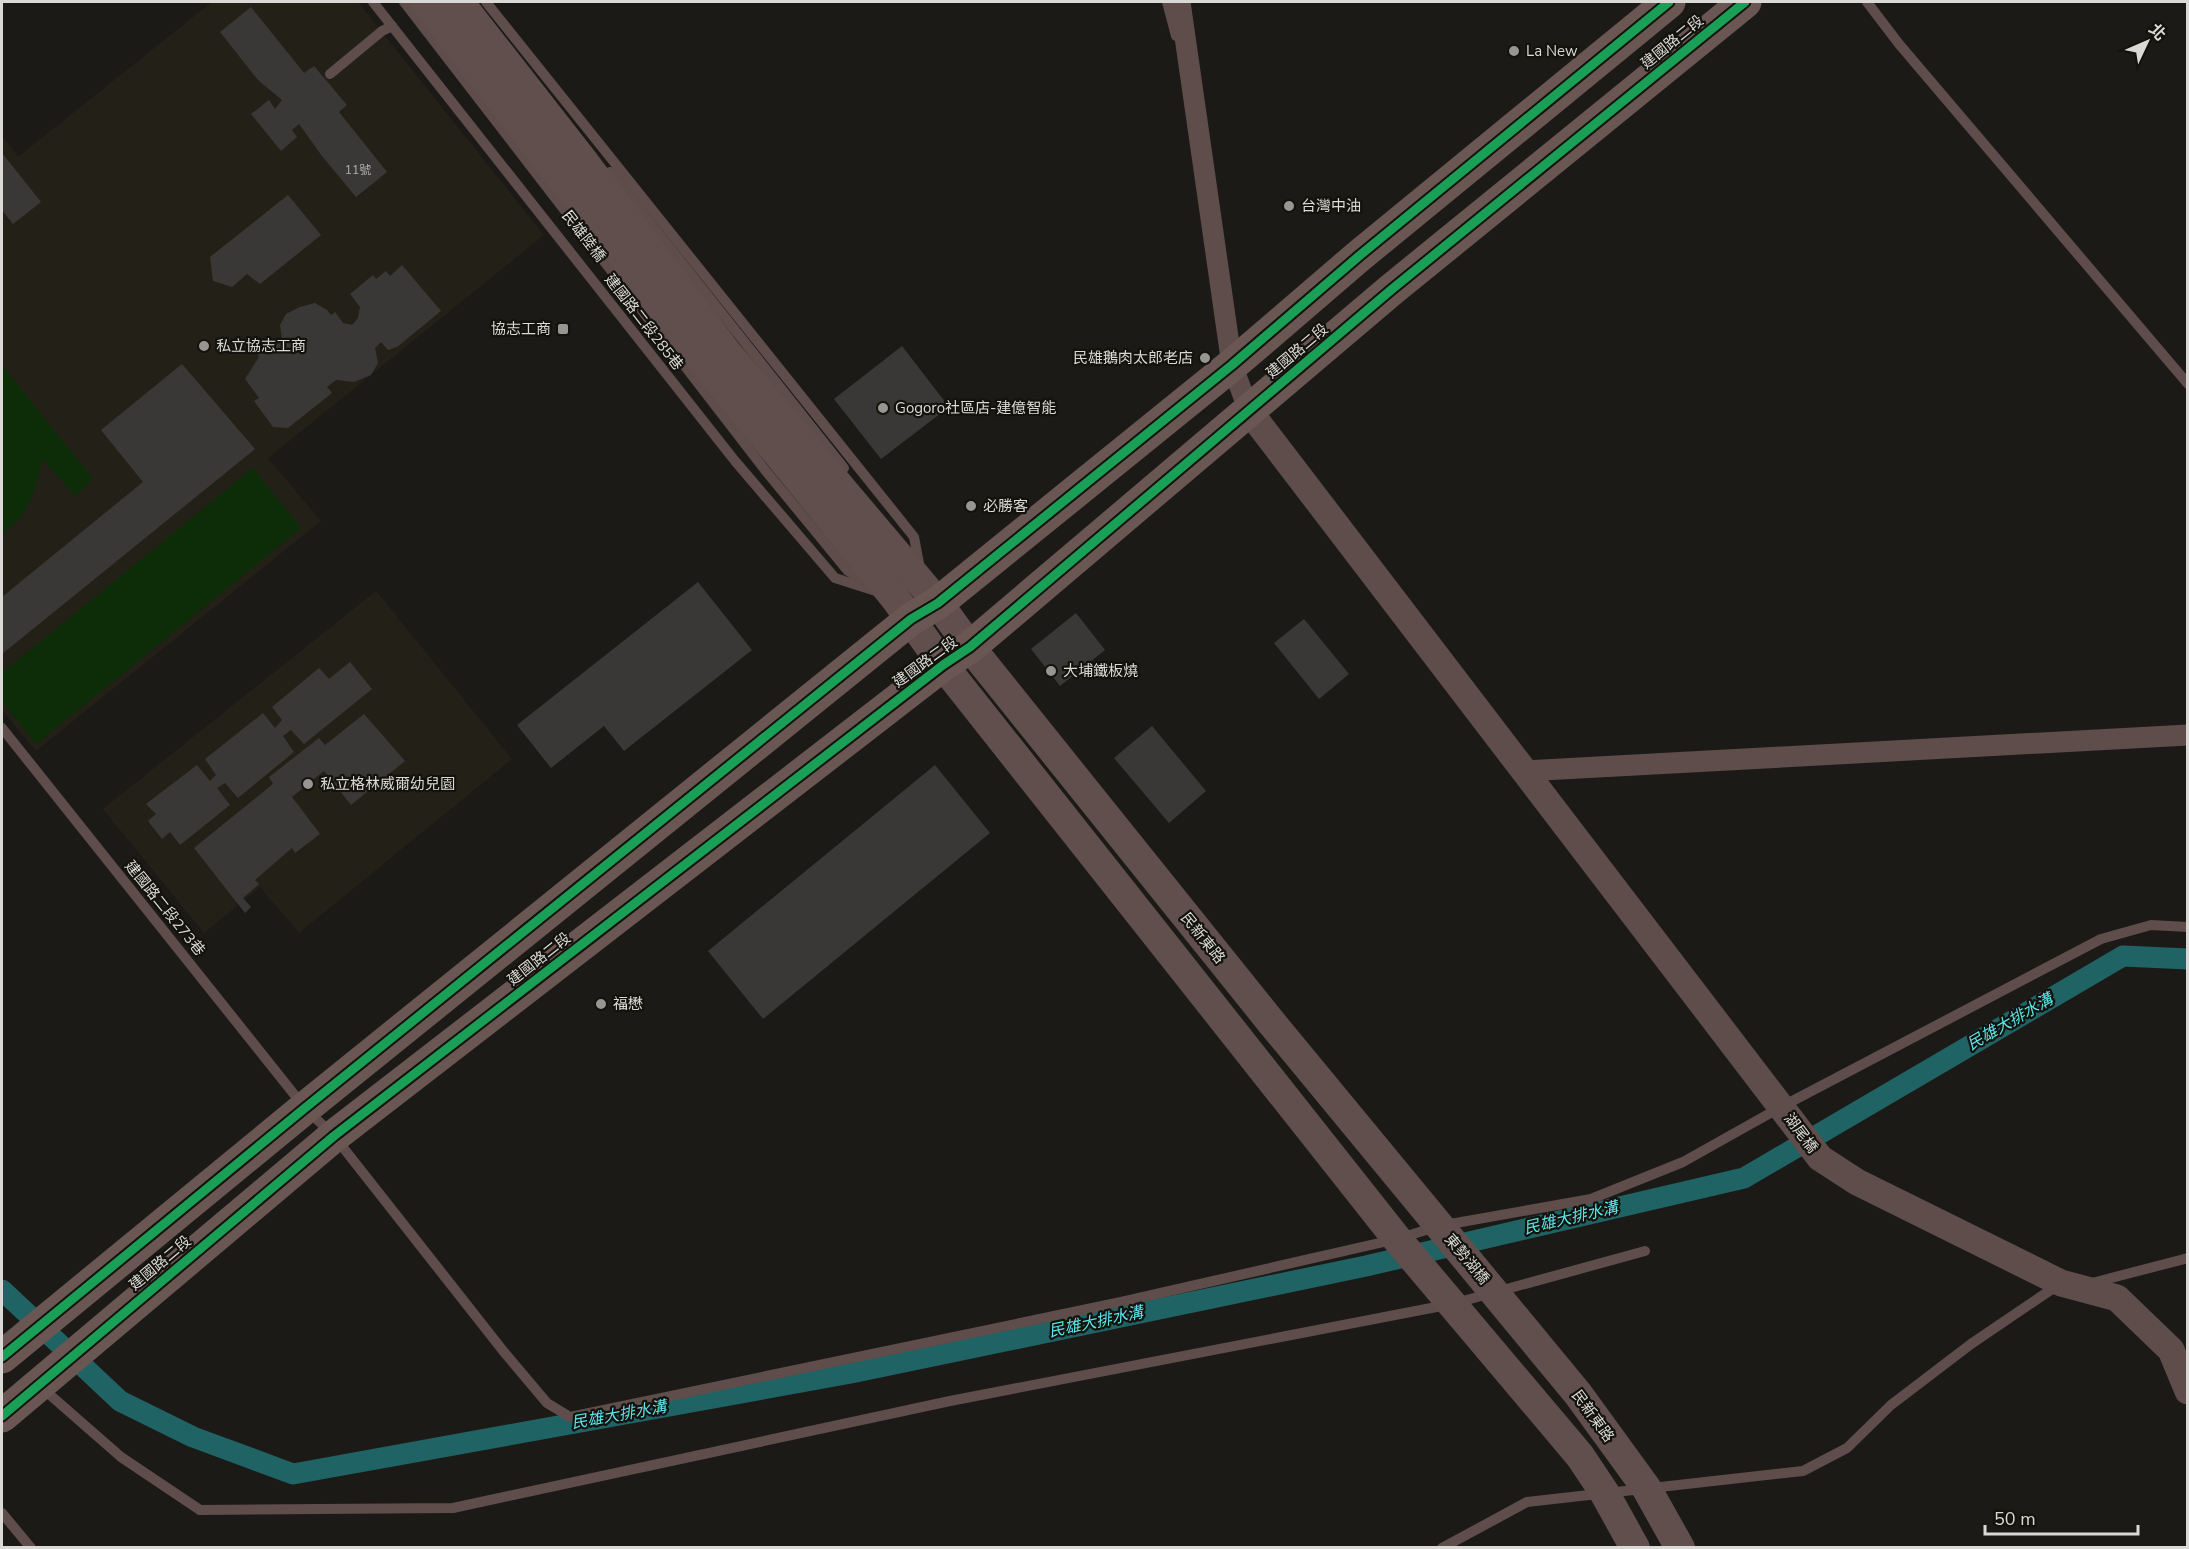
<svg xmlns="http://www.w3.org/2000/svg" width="2189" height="1549" font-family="'Nunito Sans','Noto Sans TC',sans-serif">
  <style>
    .built { fill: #232117 }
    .green { fill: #0c2d07 }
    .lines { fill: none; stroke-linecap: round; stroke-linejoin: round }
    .canal { stroke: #206365; stroke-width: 21 }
    .building { fill: #3a3836 }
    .service { stroke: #5e4d4b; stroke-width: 10 }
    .minor { stroke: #5e4d4b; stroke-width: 21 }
    .tertiary { stroke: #5e4d4b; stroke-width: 27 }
    .secondary { stroke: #614f4d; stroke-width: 30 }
    .primary { stroke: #6a5653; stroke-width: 33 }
    .cycleway-casing { stroke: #13120d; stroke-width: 13 }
    .cycleway { stroke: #1a9f57; stroke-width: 9 }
    .poi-dot { fill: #979693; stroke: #13120d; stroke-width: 2 }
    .labels { text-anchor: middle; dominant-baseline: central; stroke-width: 4.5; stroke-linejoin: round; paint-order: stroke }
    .number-label { font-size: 12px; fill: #b2b1ae }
    .street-label { font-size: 15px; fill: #dad9d6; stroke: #13120d }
    .poi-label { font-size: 15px; fill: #dad9d6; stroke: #13120d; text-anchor: start }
    .water-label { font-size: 16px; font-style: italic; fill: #5be5ea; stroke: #13120d }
  </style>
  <rect width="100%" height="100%" fill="#1b1a17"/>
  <g class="built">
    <path d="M212 2H358L544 235 268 458 321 521 36 751 2 710V135L18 157Z"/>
    <path d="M376 591 512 759 299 933 260 887 204 933 103 809Z"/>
  </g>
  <g class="green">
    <path d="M2 365 93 479 75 496 43 459C35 490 30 515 2 534Z"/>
    <path d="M253 468 301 528 36 744 2 701V673Z"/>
  </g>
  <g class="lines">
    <path class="canal" d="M2 1290 120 1401 193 1437 293 1474 851 1373 1366 1266 1744 1178 2123 956 2188 959"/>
  </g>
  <g class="building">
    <path d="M251 7 304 73 314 66 347 105 339 112 387 172 356 197 322 156 299 124 292 130 297 137 281 151 251 114 269 100 275 109 282 100 258 80 220 32Z"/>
    <path d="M2 153 41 202 13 224 2 210Z"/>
    <path d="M288 195 321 235 260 284 247 274 232 287 213 281 210 257Z"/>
    <path d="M402 265 441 311 397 347 388 350 381 342 375 348 378 363 371 375 354 382 336 380 327 387 332 393 288 428 273 427 254 401 259 398 245 379 259 357 257 353 271 339 276 345 282 339 280 325 286 314 300 307 315 303 327 310 331 315 335 312 343 323 352 325 358 318 360 307 350 294 373 275 376 279 386 271 390 276Z"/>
    <path d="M902 346 949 407 881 459 834 399Z"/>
    <path d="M182 364 255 449 2 654V597L143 482 101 430Z"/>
    <path d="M698 582 752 650 624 751 604 726 551 768 517 725Z"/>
    <path d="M1076 613 1105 650 1060 686 1031 649Z"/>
    <path d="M1304 619 1349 674 1319 699 1274 643Z"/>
    <path d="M350 662 372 689 304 744 291 730 283 736 294 752 238 798 225 783 217 788 230 805 180 845 170 832 162 839 148 821 156 814 146 804 197 765 210 781 216 775 205 759 263 713 275 728 282 720 272 707 319 668 329 679Z"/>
    <path d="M364 714 405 761 351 805 324 771 292 797 320 834 295 853 292 848 255 880 259 884 243 898 251 907 245 913 194 848 273 784 269 777 319 738 325 745Z"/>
    <path d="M1152 726 1206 791 1169 823 1114 758Z"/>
    <path d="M935 765 990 833 763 1019 708 951Z"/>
  </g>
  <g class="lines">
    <g class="service">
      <path d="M373 2 735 461 835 578 882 593"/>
      <path d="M404 2 765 470 848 571 871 584"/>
      <path d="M486 2 914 537 920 569"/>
      <path d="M1167 2 1176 36"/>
      <path d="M1867 2 1899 44 2188 384"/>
      <path d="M330 74 382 31 392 26"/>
      <path d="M610 172 844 468"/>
      <path d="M2 728 305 1108 334 1136 504 1352 547 1403 570 1417 1121 1302 1397 1239 1439 1226 1591 1199 1683 1162 1781 1107 2101 939 2151 925 2188 927"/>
      <path d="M2092 1283 2188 1258"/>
      <path d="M41 1387 121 1457 200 1510 453 1508 950 1401 1452 1304 1645 1251"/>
      <path d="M2 1513 31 1548"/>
      <path d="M1442 1548 1527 1502 1803 1471 1847 1448 1891 1405 1971 1344 2058 1285"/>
    </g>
    <g class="minor">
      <path d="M1180 2 1232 365 1249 411"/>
      <path d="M1524 771 2188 735"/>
    </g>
    <path class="tertiary" d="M1249 411 1820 1158 1857 1182 2061 1283 2117 1298 2171 1350 2188 1391"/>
    <g class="secondary">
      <path d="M425 2 723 386 895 598 943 665 1397 1239 1580 1456 1604 1492 1635 1548"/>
      <path d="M459 2 584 162 727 353 938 603 970 647 1271 1022 1578 1394 1647 1489 1680 1548"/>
    </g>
    <g class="primary">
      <path d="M2 1357 305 1108 911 619 938 603 1232 365 1359 256 1669 2"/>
      <path d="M2 1416 334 1136 943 665 970 647 1391 290 1745 2"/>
    </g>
    <g class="cycleway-casing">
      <g id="cycleway">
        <path d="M2 1357 305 1108 911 619 938 603 1232 365 1359 256 1669 2"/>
        <path d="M2 1416 334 1136 943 665 970 647 1391 290 1745 2"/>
      </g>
    </g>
    <use href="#cycleway" class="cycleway"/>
  </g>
  <g class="poi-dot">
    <circle cx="1514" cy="51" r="6"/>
    <circle cx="1289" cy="206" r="6"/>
    <rect x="557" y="323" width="12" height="12" rx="3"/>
    <circle cx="204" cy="346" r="6"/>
    <circle cx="1205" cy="358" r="6"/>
    <circle cx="883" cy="408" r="6"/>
    <circle cx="971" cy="506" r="6"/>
    <circle cx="1051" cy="671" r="6"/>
    <circle cx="308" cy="784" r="6"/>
    <circle cx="601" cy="1004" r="6"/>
  </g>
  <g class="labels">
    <g class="number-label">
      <text x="358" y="170">11號</text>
    </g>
    <g class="street-label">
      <text transform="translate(1672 42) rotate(-39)">建國路二段</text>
      <text transform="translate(584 236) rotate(52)">民雄陸橋</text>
      <text transform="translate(644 322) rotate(52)">建國路二段285巷</text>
      <text transform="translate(1297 351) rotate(-40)">建國路二段</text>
      <text transform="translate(925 662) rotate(-36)">建國路二段</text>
      <text transform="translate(165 908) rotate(51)">建國路二段273巷</text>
      <text transform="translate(1203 938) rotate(51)">民新東路</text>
      <text transform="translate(539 959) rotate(-38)">建國路二段</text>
      <text transform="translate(1801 1133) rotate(53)">湖尾橋</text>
      <text transform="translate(1467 1259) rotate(50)">東勢湖橋</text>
      <text transform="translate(160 1263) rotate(-40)">建國路二段</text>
      <text transform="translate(1593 1416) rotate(54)">民新東路</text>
    </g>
    <g class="poi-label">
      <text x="1526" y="51">La New</text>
      <text x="1301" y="206">台灣中油</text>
      <text x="551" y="329" text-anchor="end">協志工商</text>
      <text x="216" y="346">私立協志工商</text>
      <text x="1193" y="358" text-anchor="end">民雄鵝肉太郎老店</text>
      <text x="895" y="408">Gogoro社區店-建億智能</text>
      <text x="983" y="506">必勝客</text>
      <text x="1063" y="671">大埔鐵板燒</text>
      <text x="320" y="784">私立格林威爾幼兒園</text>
      <text x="613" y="1004">福懋</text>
    </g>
    <g class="water-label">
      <text transform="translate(2010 1022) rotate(-30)">民雄大排水溝</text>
      <text transform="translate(1571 1218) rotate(-13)">民雄大排水溝</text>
      <text transform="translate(1096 1322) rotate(-12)">民雄大排水溝</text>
      <text transform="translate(619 1415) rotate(-10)">民雄大排水溝</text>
    </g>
  </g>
  <rect width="2189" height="1549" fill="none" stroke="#dad9d6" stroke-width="6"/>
  <g transform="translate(2147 42) rotate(46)" stroke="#13120d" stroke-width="4.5" paint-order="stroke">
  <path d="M0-4.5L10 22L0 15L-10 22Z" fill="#dad9d6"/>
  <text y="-9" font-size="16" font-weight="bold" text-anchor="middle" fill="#dad9d6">北</text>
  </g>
  <path d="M1985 1525v9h153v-9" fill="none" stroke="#dad9d6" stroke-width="3"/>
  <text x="1994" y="1525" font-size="18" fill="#dad9d6" stroke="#13120d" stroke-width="4.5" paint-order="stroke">50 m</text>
</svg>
